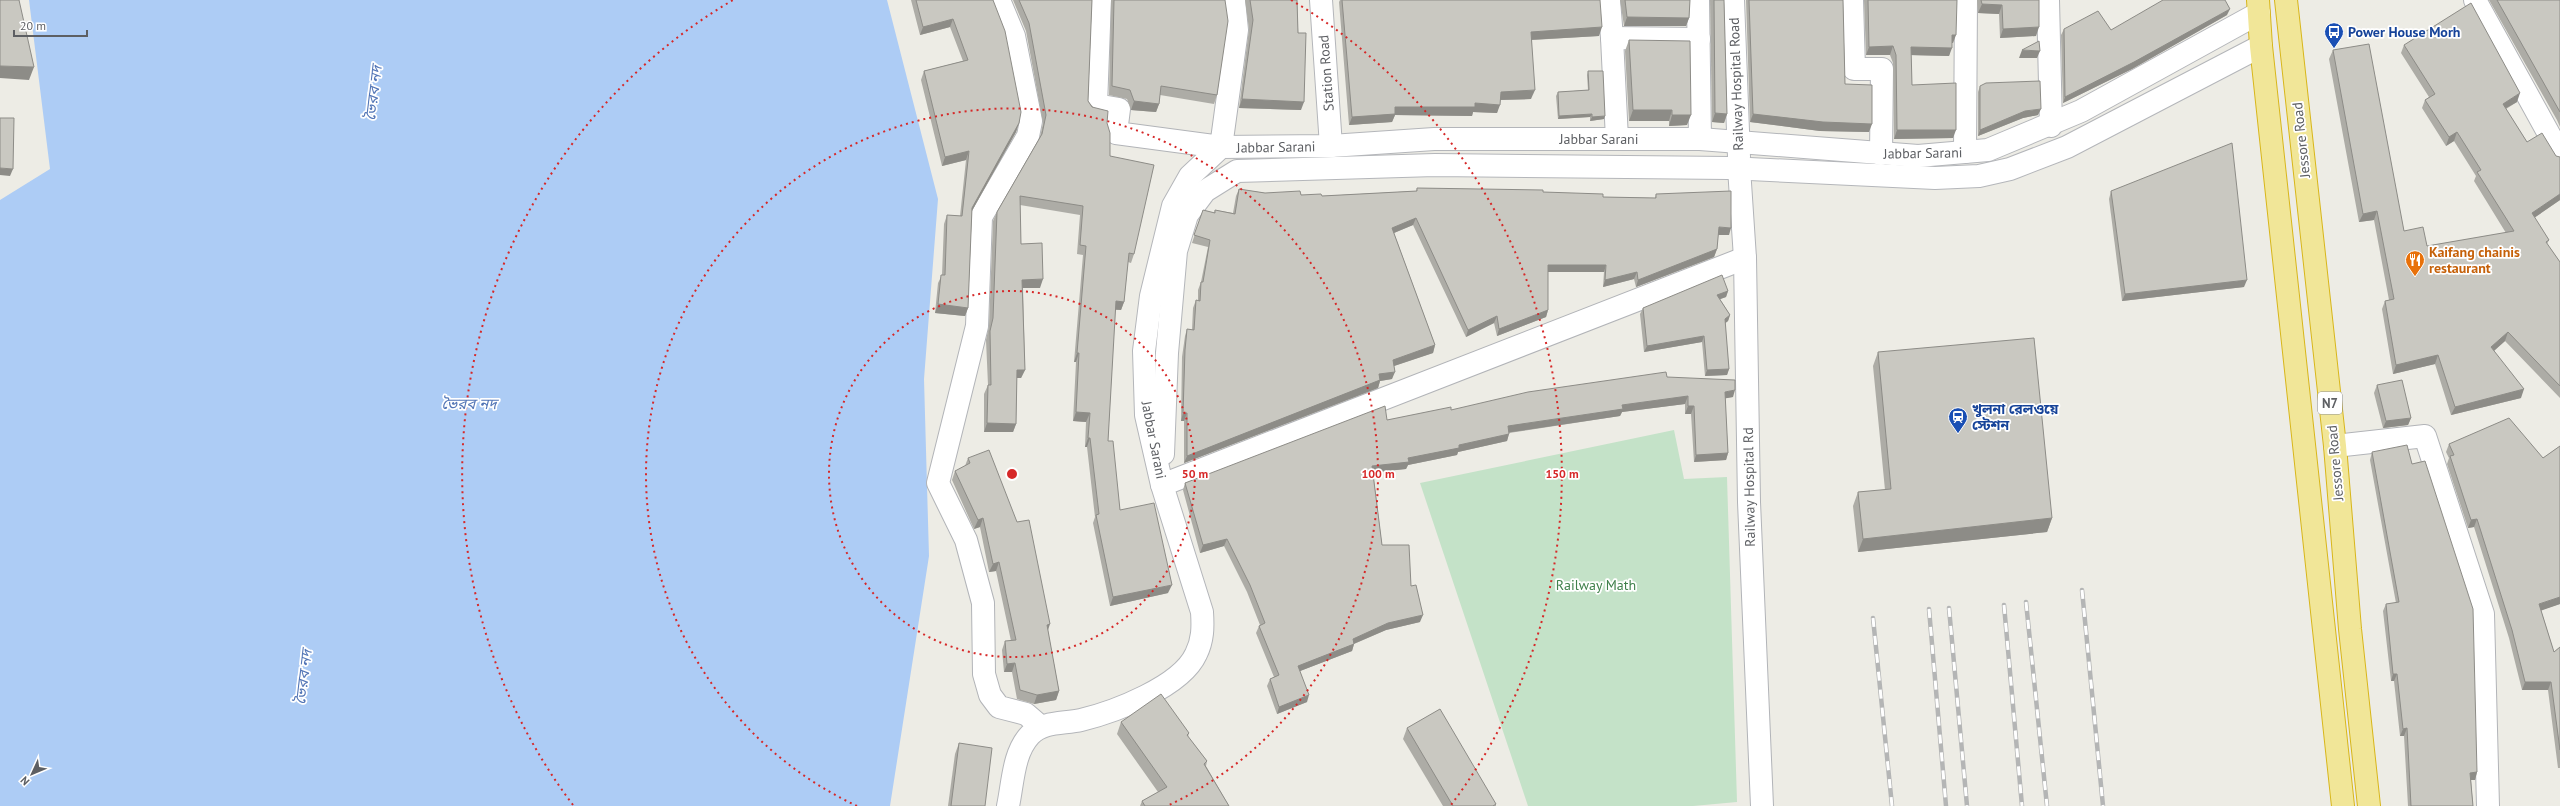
<svg xmlns="http://www.w3.org/2000/svg" width="2560" height="806" font-family="'PT Sans','Noto Sans Bengali',sans-serif">
  <style>
    .green { fill: #c4e2c8 }
    .water { fill: #adccf5 }
    .lines { fill: none; stroke-linecap: round; stroke-linejoin: round }
    .street-casing { stroke: #b2b4b8; stroke-width: 24 }
    .secondary-casing { stroke: #b4b6ba; stroke-width: 24 }
    .highway-casing { stroke: #d8b61a; stroke-width: 24 }
    .street { stroke: #fff; stroke-width: 22 }
    .secondary { stroke: #fff; stroke-width: 22 }
    .highway { stroke: #f1e698; stroke-width: 22 }
    .rail-casing { stroke: #b4b5b5; stroke-width: 4.5 }
    .rail { stroke: #fff; stroke-width: 3; stroke-dasharray: 9; stroke-linecap: butt }
    .wall { fill: #adaca6 }
    .shaded-wall { fill: #8d8c87 }
    .building { fill: #c9c8c1; stroke: #8d8c87 }
    .ring { fill: none; stroke: #d62828; stroke-width: 2; stroke-dasharray: 2 4 }
    .labels { text-anchor: middle; dominant-baseline: central; stroke-width: 3.5; stroke-linejoin: round; paint-order: stroke }
    .shield { fill: #fff; stroke: #8e8f92; stroke-width: 1 }
    .shield-label { font-size: 13px; font-weight: bold; fill: #5d5f63 }
    .transit-label { font-size: 14px; font-weight: bold; fill: #164399; stroke: #fff; text-anchor: start }
    .street-label { font-size: 14px; fill: #5d5f63; stroke: #fff }
    .food-label { font-size: 14px; font-weight: bold; fill: #c56008; stroke: #fff; text-anchor: start }
    .park-label { font-size: 14px; fill: #3f804b; stroke: #fff }
    .water-label { font-size: 15px; font-style: italic; fill: #5275b6; stroke: #fff }
    .centre { fill: #d62828; stroke: #fff; stroke-width: 2 }
    .ring-label { font-size: 12px; text-anchor: middle; font-weight: bold; fill: #d62828; stroke: #fff; stroke-width: 3.5; stroke-linejoin: round; paint-order: stroke }
  </style>
  <rect width="100%" height="100%" fill="#edece5"/>
  <path class="green" d="M1674 430 1684 479 1727 477 1737 802 1693 806H1528L1420 483Z"/>
  <path class="water" d="M29 0H887L938 199 924 379 929 556 890 806H0V200L50 169Z"/>
  <g class="lines">
    <g class="street-casing">
      <g id="street">
        <path d="M999 0 1014 36 1031 121 1028 136 981 217 977 326 938 483 966 540 983 603 984 674 990 695 999 707 1026 714 1040 726"/>
        <path d="M1100 0 1096 105 1119 109 1116 133 1221 147 1237 30 1234 0"/>
        <path d="M1609 0 1612 38"/>
        <path d="M1698 0 1700 139"/>
        <path d="M1852 0 1854 69H1882L1881 154"/>
        <path d="M2048 0 2051 126"/>
        <path d="M2475 0 2560 154"/>
        <path d="M1617 139 1612 38 1699 39"/>
        <path d="M1965 152 1966 0"/>
        <path d="M1739 168 1745 258 1749 502 1762 806"/>
        <path d="M2335 446 2425 436 2483 614 2488 806"/>
        <path d="M1162 485 1745 258"/>
      </g>
    </g>
    <g class="secondary-casing">
      <g id="secondary">
        <path d="M1321 0 1331 146"/>
        <path d="M1733 0 1739 157"/>
        <path d="M1163 454 1167 353 1176 251 1187 215 1205 191 1237 171 1435 165 1729 168 1935 178 1979 176 2010 169 2067 147 2261 46"/>
        <path d="M1008 806C1013 783 1013 753 1030 735 1043 721 1063 724 1081 720 1114 712 1181 687 1196 654 1203 640 1203 627 1202 612L1162 485 1146 415 1144 351 1151 296 1173 206 1190 176 1221 147 1331 146 1434 139H1700L1918 156 1988 150 2081 111 2259 13"/>
      </g>
    </g>
    <g class="highway-casing">
      <g id="highway">
        <path d="M2258 0 2261 46 2343 806"/>
        <path d="M2286 0 2335 446 2350 629 2369 806"/>
      </g>
    </g>
    <use href="#street" class="street"/>
    <use href="#secondary" class="secondary"/>
    <use href="#highway" class="highway"/>
    <g class="rail-casing">
      <g id="rail">
        <path d="M2082 590 2103 806"/>
        <path d="M2026 602 2047 806"/>
        <path d="M2004 605 2022 806"/>
        <path d="M1949 608 1967 806"/>
        <path d="M1929 609 1946 806"/>
        <path d="M1873 618 1892 806"/>
      </g>
    </g>
    <use href="#rail" class="rail"/>
  </g>
  <g class="wall">
    <path d="M911 0H993L1019 123 1016 132 972 211 968 308 965 316 935 313 938 283 942 275 944 224 947 215 960 216 966 160 942 166 921 80 924 71 963 61 950 27 920 35Z"/>
    <path d="M1013 0H1092L1088 101 1107 123 1110 156 1134 254 1131 263 1128 262 1124 302 1121 310H1115L1108 441 1120 510 1168 593 1110 606 1093 523 1095 517 1087 447H1085L1086 422 1073 421 1076 362H1074L1083 255 1077 254 1080 215 1020 205 1021 244 1040 288H1023L1025 370 1021 378H1017L1016 424 1013 432H984V394L988 385 986 340 989 326 993 221 997 212 1040 137 1043 123 1026 31Z"/>
    <path d="M1111 0H1225L1217 95 1214 104 1160 95 1159 104 1156 112 1131 110 1127 99 1109 95Z"/>
    <path d="M1245 0H1297L1301 110 1239 108 1249 29Z"/>
    <path d="M1340 0H1600L1599 36 1532 40 1531 99 1500 100 1497 113 1473 112 1472 116 1395 115 1392 122 1349 125 1339 2Z"/>
    <path d="M1620 0H1690L1689 18 1686 26H1624Z"/>
    <path d="M1710 0H1724L1727 114 1724 123 1712 122Z"/>
    <path d="M1746 0H1843L1845 84 1869 132 1820 131 1750 122Z"/>
    <path d="M1864 0H1957L1953 43H1952L1949 56 1911 55 1912 85 1953 138 1894 139 1893 63 1890 55H1866Z"/>
    <path d="M1977 0H2039L2036 36 2000 38 1999 14 1978 13Z"/>
    <path d="M2489 0H2560V127L2557 120Z"/>
    <path d="M2227 15 2132 69 2063 103 2061 35 2064 29 2111 30Z"/>
    <path d="M1629 40 1687 125 1669 126V121H1629L1625 51Z"/>
    <path d="M2404 45 2517 102 2506 109 2527 142 2556 156 2560 200 2534 218 2549 240 2547 244 2560 262V398L2505 341 2494 351 2521 398 2451 415 2435 364 2393 374 2382 309 2385 301 2389 300 2374 220 2359 222 2329 59 2333 50 2404 231 2427 246 2506 233 2474 181 2476 176 2454 141 2446 146 2422 108 2425 100 2429 97 2401 53Z"/>
    <path d="M1588 71 1604 119 1590 121V117L1558 119 1556 96 1558 92 1588 90 1587 75Z"/>
    <path d="M1980 86 2038 115 2023 118 1978 136V92Z"/>
    <path d="M1417 188 1543 192 1603 197 1655 198 1656 194 1729 235H1718L1717 249 1714 257 1636 287 1634 279 1603 287 1604 272H1548V310L1546 317 1497 336 1494 323 1466 337 1413 225 1394 233 1435 345 1433 353 1394 366 1392 379 1380 381 1378 388 1184 463V421H1181L1182 357 1185 336 1187 329 1192 330 1193 308 1196 300 1198 301V290L1201 282 1208 247 1192 243 1203 210 1214 213 1215 210 1233 213 1236 196 1239 189 1265 193 1322 196 1416 191Z"/>
    <path d="M2111 191 2244 287 2122 301 2109 199Z"/>
    <path d="M1728 291 1726 297 1720 299 1730 315 1728 321 1725 323 1729 369 1727 375 1705 376 1702 342 1644 352 1640 314 1643 308Z"/>
    <path d="M1878 352 2052 518 2047 532 1858 552 1853 506 1858 492 1885 490 1873 366Z"/>
    <path d="M1667 377 1733 397 1725 398 1728 453 1726 460 1694 462 1691 414H1685V404L1622 412 1620 416 1509 433 1507 441 1458 452 1457 455 1408 465 1406 469 1373 472 1382 545 1411 586 1420 622 1386 630 1354 644 1352 651 1300 671 1307 702 1277 714 1267 686 1270 679 1274 677 1256 633 1259 626 1260 625 1247 592 1224 546 1200 553 1183 490 1185 483 1387 420Z"/>
    <path d="M2377 385 2411 418 2408 425 2383 428 2374 393Z"/>
    <path d="M2449 444 2543 458 2560 446V604L2541 610 2554 652 2560 647V768H2558L2548 690H2522L2509 638 2474 527 2468 528 2447 464 2449 458 2446 452Z"/>
    <path d="M2372 452 2477 772 2475 780H2471L2473 806H2408L2404 736H2400L2394 681H2391L2383 611 2386 604 2396 603 2370 460Z"/>
    <path d="M968 458 1048 631 1059 691 1056 700 1034 704 1017 699 1012 672H1004L1002 650 1005 641H1011L996 571 989 572 980 527 974 529 952 480 955 471 965 466Z"/>
    <path d="M1121 722 1189 733 1188 737 1207 761 1206 766 1229 806H1140L1142 801 1158 792 1117 734Z"/>
    <path d="M1407 728 1496 804V806H1443L1403 739Z"/>
    <path d="M959 743 985 806H948L955 754Z"/>
  </g>
  <g class="shaded-wall">
    <path d="M1982 4 2002 5 1999 14 1978 13Z"/>
    <path d="M2230 9 2227 15 2132 69 2063 103 2065 97Z"/>
    <path d="M1627 17 1689 18 1686 26H1624Z"/>
    <path d="M953 19 950 27 920 35 923 27Z"/>
    <path d="M1602 27 1599 36 1528 40 1531 32Z"/>
    <path d="M2039 27 2036 36 2000 38 2003 29Z"/>
    <path d="M1952 35H1956L1953 43H1949Z"/>
    <path d="M1893 46 1890 55H1866L1869 47Z"/>
    <path d="M1911 47 1952 48 1949 56 1908 55Z"/>
    <path d="M2022 50 2040 51 2037 58H2019Z"/>
    <path d="M0 66 34 67 29 80 0 78Z"/>
    <path d="M1535 90 1531 99 1498 100 1501 92Z"/>
    <path d="M2520 93 2517 102 2499 112 2503 104Z"/>
    <path d="M1242 99 1304 102 1301 110 1239 108Z"/>
    <path d="M1134 101 1159 104 1156 112 1131 110Z"/>
    <path d="M1475 103 1500 105 1497 113 1473 112 1472 116 1395 115 1392 122 1349 125 1352 117 1395 107Z"/>
    <path d="M2041 109 2038 115 2023 118 1978 136 1980 130 2025 111Z"/>
    <path d="M1633 110H1672L1669 121H1629Z"/>
    <path d="M1715 113 1727 114 1724 123 1712 122Z"/>
    <path d="M1592 114 1590 117 1558 119 1559 116Z"/>
    <path d="M1753 114 1872 124 1869 132 1820 131 1750 122Z"/>
    <path d="M1672 115H1691L1687 125 1669 126Z"/>
    <path d="M1605 116 1604 119 1590 121 1592 117Z"/>
    <path d="M1019 123 1016 132 969 216 972 208Z"/>
    <path d="M1897 130H1956L1953 138 1894 139Z"/>
    <path d="M2457 132 2454 141 2446 146 2449 137Z"/>
    <path d="M969 151 966 160 942 166 945 157Z"/>
    <path d="M0 168 13 169 10 176 0 175Z"/>
    <path d="M2560 194V200L2528 222 2532 213Z"/>
    <path d="M2377 211 2374 220 2359 222 2363 214Z"/>
    <path d="M1416 218 1413 225 1389 235 1392 228Z"/>
    <path d="M1719 227 1731 228 1729 235H1716Z"/>
    <path d="M1717 249 1714 257 1636 287 1638 280Z"/>
    <path d="M1548 265H1606L1604 272H1545Z"/>
    <path d="M1637 272 1634 279 1603 287 1605 280Z"/>
    <path d="M1043 279 1040 288H1019L1022 280Z"/>
    <path d="M2247 280 2244 287 2122 301 2125 294Z"/>
    <path d="M1728 291 1726 297 1715 301 1717 295Z"/>
    <path d="M1116 301 1124 302 1121 310 1112 309Z"/>
    <path d="M938 304 968 308 965 316 935 313Z"/>
    <path d="M1548 310 1546 317 1497 336 1499 329Z"/>
    <path d="M1730 315 1728 321 1723 325 1725 319Z"/>
    <path d="M1497 316 1494 323 1466 337 1468 330Z"/>
    <path d="M2508 332 2505 341 2488 356 2491 347Z"/>
    <path d="M1704 336 1702 342 1644 352 1647 346Z"/>
    <path d="M1435 345 1433 353 1391 367 1393 360Z"/>
    <path d="M1077 353H1079L1076 362H1074Z"/>
    <path d="M2438 355 2435 364 2393 374 2396 365Z"/>
    <path d="M1729 369 1727 375 1705 376 1707 370Z"/>
    <path d="M1017 370H1025L1021 378H1014Z"/>
    <path d="M1395 372 1392 379 1380 381 1378 388 1184 463 1187 456 1379 374Z"/>
    <path d="M2524 389 2521 398 2451 415 2455 407Z"/>
    <path d="M1735 390 1733 397 1722 399 1725 392Z"/>
    <path d="M1688 396 1685 404 1622 412 1620 416 1505 433 1508 426 1622 405Z"/>
    <path d="M1688 406H1694L1691 414H1685Z"/>
    <path d="M1076 412 1090 413 1086 422 1073 421Z"/>
    <path d="M1183 413H1187L1184 421H1181Z"/>
    <path d="M2411 418 2408 425 2383 428 2386 421Z"/>
    <path d="M987 423 1016 424 1013 432H984Z"/>
    <path d="M1509 434 1507 441 1458 452 1457 455 1408 465 1406 469 1369 473 1372 466 1408 458 1459 445Z"/>
    <path d="M1088 438H1090L1087 447H1085Z"/>
    <path d="M1728 453 1726 460 1694 462 1696 455Z"/>
    <path d="M983 518 980 527 974 529 978 520Z"/>
    <path d="M2052 518 2047 532 1858 552 1863 539Z"/>
    <path d="M2477 519 2474 527 2468 528 2471 520Z"/>
    <path d="M1227 539 1224 546 1200 553 1203 545Z"/>
    <path d="M999 562 996 571 989 572 993 564Z"/>
    <path d="M1172 585 1168 593 1110 606 1113 597Z"/>
    <path d="M2560 597V604L2537 612 2539 604Z"/>
    <path d="M1423 615 1420 622 1386 630 1351 645 1354 644 1352 651 1295 673 1298 666 1353 639 1388 623Z"/>
    <path d="M1050 624 1047 633V625Z"/>
    <path d="M1015 663 1012 672H1004L1007 664Z"/>
    <path d="M2393 674H2397L2394 681H2391Z"/>
    <path d="M2525 682H2551L2548 690H2522Z"/>
    <path d="M1059 691 1056 700 1034 704 1037 695Z"/>
    <path d="M1309 695 1307 702 1277 714 1279 707Z"/>
    <path d="M2407 728 2404 736H2400L2403 729Z"/>
    <path d="M2477 772 2475 780H2468L2470 773Z"/>
  </g>
  <g class="building">
    <path d="M0 0H19L34 67 0 66Z"/>
    <path d="M916 0H993L1005 31 1021 112 1019 123 972 208 968 308 938 304 941 275H945L947 215 962 216 969 151 945 157 924 71 968 60 953 19 923 27Z"/>
    <path d="M1019 0H1092L1088 101 1092 107 1108 111 1107 123 1110 133V156L1154 165 1134 254 1129 253 1124 302 1116 301 1108 441H1113L1120 510 1154 503 1172 585 1113 597 1096 515 1099 514 1090 438H1088L1090 413 1076 412 1079 353H1077L1086 246 1080 245 1083 206 1020 196 1021 244 1042 243 1043 279 1022 280 1025 370H1017L1016 424 987 423 988 385H991L990 331 993 318 997 212 1042 134 1046 115 1029 23Z"/>
    <path d="M1114 0H1225L1228 21 1217 95 1161 86 1159 104 1134 101 1130 90 1112 86Z"/>
    <path d="M1250 0H1297L1298 33H1306L1304 102 1242 99 1253 20Z"/>
    <path d="M1342 0H1600L1602 27 1531 32 1535 90 1501 92 1500 105 1475 103V107H1395V114L1352 117Z"/>
    <path d="M1625 0H1690L1689 18 1627 17Z"/>
    <path d="M1714 0H1724L1727 114 1715 113Z"/>
    <path d="M1749 0H1843L1845 84 1872 85V124L1823 122 1753 114Z"/>
    <path d="M1868 0H1957L1956 35H1952V48L1911 47 1912 85 1956 83V130H1897L1896 55 1893 46 1869 47Z"/>
    <path d="M1981 0H2039V27L2003 29 2002 5 1982 4Z"/>
    <path d="M2163 0H2225L2230 9 2134 62 2065 97 2064 29 2098 11 2111 30Z"/>
    <path d="M2497 0H2560V112Z"/>
    <path d="M2471 3 2520 93 2503 104 2527 142 2542 133 2556 156 2560 157V194L2532 213 2549 240 2546 242 2560 262V386L2508 332 2491 347 2524 389 2455 407 2438 355 2396 365 2385 301 2394 299 2377 211 2363 214 2333 50 2369 44 2404 231 2423 227 2427 246 2514 231 2477 172 2481 170 2457 132 2449 137 2425 100 2435 94 2404 45Z"/>
    <path d="M1629 40 1690 41 1691 115H1672V110H1633Z"/>
    <path d="M2039 41 2040 51 2022 50Z"/>
    <path d="M1588 71H1603L1605 116 1592 117V114L1559 116 1558 92 1589 90Z"/>
    <path d="M2040 81 2041 109 2025 111 1980 130V86L1986 83Z"/>
    <path d="M0 118H14L13 169 0 168Z"/>
    <path d="M2232 143 2247 280 2125 294 2111 191Z"/>
    <path d="M1417 188 1543 190V192L1603 194V197L1656 198V194L1731 191V228L1719 227 1717 249 1638 280 1637 272 1605 280 1606 265H1548V310L1499 329 1497 316 1468 330 1416 218 1392 228 1435 345 1393 360 1395 372 1379 374 1380 380 1187 456V413H1183L1185 350 1187 329 1194 330 1196 300 1200 301 1201 282H1203L1210 240 1194 235 1203 210 1215 213V210L1235 214 1239 189 1265 193 1300 191 1301 195 1321 194 1322 196 1417 191Z"/>
    <path d="M1722 275 1728 291 1717 295 1730 315 1725 319 1729 369 1707 370 1704 336 1647 346 1643 308Z"/>
    <path d="M2034 338 2052 518 1863 539 1858 492 1891 489 1878 352Z"/>
    <path d="M1666 372 1667 377 1735 380V390L1725 392 1728 453 1696 455 1694 406H1688V396L1622 405 1623 409 1508 426 1509 434 1459 445V448L1408 458 1409 462 1372 466 1382 545H1409L1411 586 1416 585 1423 615 1388 623 1353 639 1354 644 1298 666 1309 695 1279 707 1270 679 1279 675 1259 626 1265 623 1250 585 1227 539 1203 545 1185 483 1385 406 1387 420 1451 407V410L1528 392Z"/>
    <path d="M2402 380 2411 418 2386 421 2377 385Z"/>
    <path d="M2509 418 2543 458 2560 446V597L2539 604 2554 652 2560 647V750L2551 682H2525L2512 630 2477 519 2471 520 2450 456 2454 455 2449 444Z"/>
    <path d="M2407 445 2412 464 2425 461 2473 609 2477 772 2470 773 2473 806H2411L2407 728 2403 729 2397 674H2393L2386 604 2399 602 2372 452Z"/>
    <path d="M989 450 1017 522 1029 520 1050 624 1047 625 1059 691 1037 695 1020 690 1015 663 1007 664 1005 641 1016 640 999 562 993 564 983 518 978 520 955 471 970 463 968 458Z"/>
    <path d="M1161 694 1189 733 1187 735 1207 761 1204 764 1229 806H1145L1142 801 1167 787 1121 722Z"/>
    <path d="M1440 709 1496 804 1493 806H1453L1407 728Z"/>
    <path d="M959 743 992 748 985 806H951Z"/>
  </g>
  <g class="ring">
    <circle cx="1012" cy="474" r="183"/>
    <path d="M857 806A366 366 0 1 1 1167 806"/>
    <path d="M573 805A550 550 0 0 1 733 0M1291 0A550 550 0 0 1 1451 805"/>
  </g>
  <defs>
    <g id="bus-pin" transform="scale(1)"><path d="M0 17L-7.5 6A9.5 9.5 0 1 1 7.5 6Z" fill="#1a4fb4" stroke="#fff"/><path d="M-5-6H5V4H4V6H2V4H-2V6H-4V4H-5ZM-3.5-4V0h7V-4ZM-3.5 1.2v1.5H-2V1.2ZM2 1.2v1.5H3.5V1.2Z" fill="#fff"/></g>
    <g id="restaurant-pin" transform="scale(1)"><path d="M0 17L-7.5 6A9.5 9.5 0 1 1 7.5 6Z" fill="#e8710a" stroke="#fff"/><path d="M-5-6h1v4h1v-4h1v4h1v-4h1v5L-1.5 .5V6h-2V.5L-5-1ZM5-6V6H3V1.5H1.5Q1.5-4 5-6Z" fill="#fff"/></g>
    <g id="station-pin" transform="scale(1)"><path d="M0 17L-7.5 6A9.5 9.5 0 1 1 7.5 6Z" fill="#1a4fb4" stroke="#fff"/><path d="M-3-6H3Q5-6 5-4V2Q5 4 3 4L4.5 6H3L1.5 4h-3L-3 6H-4.5L-3 4Q-5 4-5 2V-4Q-5-6-3-6ZM-3.5-4v3h7v-3ZM-3.5 1v1.5H-2V1ZM2 1v1.5H3.5V1Z" fill="#fff"/></g>
  </defs>
  <g fill-rule="evenodd">
    <use href="#bus-pin" x="2334" y="32"/>
    <use href="#restaurant-pin" x="2415" y="260"/>
    <use href="#station-pin" x="1958" y="417"/>
  </g>
  <g class="labels">
    <rect class="shield" x="2318" y="392" width="24" height="22" rx="3"/>
    <g class="shield-label">
      <text x="2330" y="403">N7</text>
    </g>
    <g class="transit-label">
      <text x="2348" y="32">Power House Morh</text>
      <text x="1972" y="409">খুলনা রেলওয়ে<tspan x="1972" dy="16">স্টেশন</tspan></text>
    </g>
    <g class="street-label">
      <text transform="translate(1326 73) rotate(-94)">Station Road</text>
      <text transform="translate(1736 84) rotate(-92)">Railway Hospital Road</text>
      <text x="1599" y="139">Jabbar Sarani</text>
      <text transform="translate(2301 140) rotate(-96)">Jessore Road</text>
      <text transform="translate(1276 147) rotate(-1)">Jabbar Sarani</text>
      <text transform="translate(1923 153) rotate(-1)">Jabbar Sarani</text>
      <text transform="translate(1154 440) rotate(79)">Jabbar Sarani</text>
      <text transform="translate(2335 463) rotate(-95)">Jessore Road</text>
      <text transform="translate(1749 487) rotate(-91)">Railway Hospital Rd</text>
    </g>
    <g class="food-label">
      <text x="2429" y="252">Kaifang chainis<tspan x="2429" dy="16">restaurant</tspan></text>
    </g>
    <g class="park-label">
      <text x="1596" y="585">Railway Math</text>
    </g>
    <g class="water-label">
      <text transform="translate(373 93) rotate(-83)">ভৈরব নদ</text>
      <text x="469" y="403">ভৈরব নদ</text>
      <text transform="translate(303 677) rotate(-83)">ভৈরব নদ</text>
    </g>
  </g>
  <circle cx="1012" cy="474" r="6" class="centre"/>
  <g class="ring-label">
    <text x="1195" y="478">50 m</text>
    <text x="1378" y="478">100 m</text>
    <text x="1562" y="478">150 m</text>
  </g>
  <g transform="translate(32 774) rotate(226)" stroke="#ffffff" stroke-width="3" paint-order="stroke">
  <path d="M0-3L7 15L0 10L-7 15Z" fill="#5d5f63"/>
  <text y="-6" font-size="11" font-weight="bold" text-anchor="middle" fill="#5d5f63">N</text>
  </g>
  <path d="M14 30v6h73v-6" fill="none" stroke="#5d5f63" stroke-width="2"/>
  <text x="20" y="30" font-size="12" fill="#5d5f63" stroke="#ffffff" stroke-width="3" paint-order="stroke">20 m</text>
</svg>
